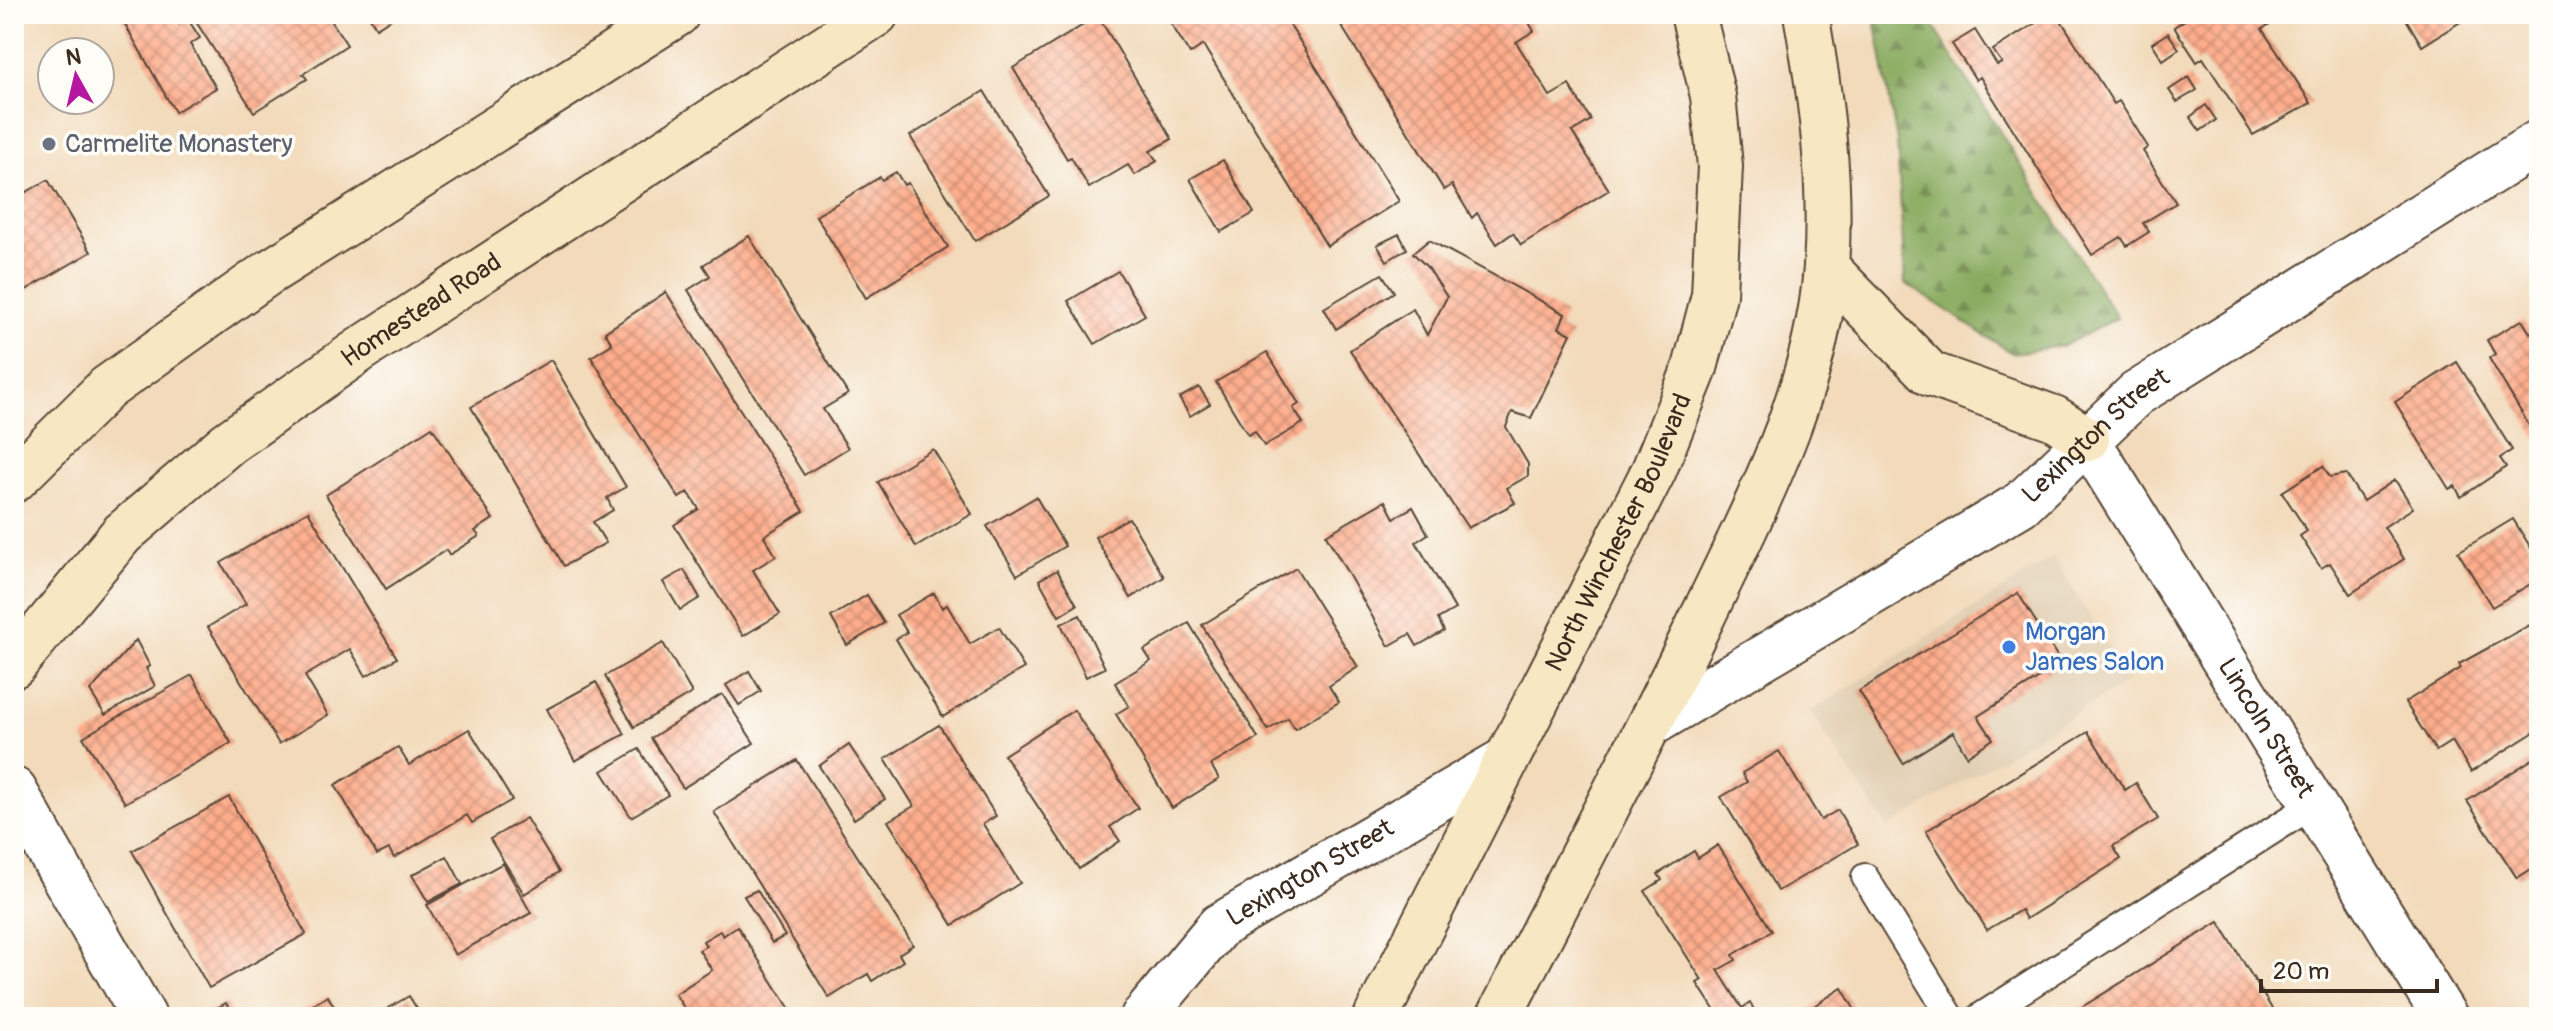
<svg xmlns="http://www.w3.org/2000/svg" width="2553" height="1031" font-family="Pangolin,sans-serif">
  <style>
    .built { fill: #e1ceb1 }
    .forest { fill: url(#forest-firs); stroke: #626b40; stroke-width: 2 }
    .building { fill: url(#building-cross-hatch) }
    .lines { fill: none; stroke-linecap: round; stroke-linejoin: round }
    .service-casing { stroke: #564435; stroke-width: 30 }
    .minor-casing { stroke: #564435; stroke-width: 48 }
    .secondary-casing { stroke: #564435; stroke-width: 48 }
    .service { stroke: #fff; stroke-width: 26 }
    .minor { stroke: #fff; stroke-width: 44 }
    .secondary { stroke: #f7e8c3; stroke-width: 44 }
    .worship-dot { fill: #6b7280; stroke: #fdfcf7; stroke-width: 3 }
    .shop-dot { fill: #3f7fe0; stroke: #fdfcf7; stroke-width: 3 }
    .labels { text-anchor: middle; dominant-baseline: central; stroke-width: 7; stroke-linejoin: round; paint-order: stroke }
    .worship-label { font-size: 26px; fill: #5b616d; stroke: #fdfcf7; text-anchor: start }
    .street-label { font-size: 26px; fill: #3b2a1e; stroke: #fdfcf7 }
    .shop-label { font-size: 26px; fill: #366cbe; stroke: #fdfcf7; text-anchor: start }
  </style>
  <defs>
    <pattern id="forest-firs" width="22" height="20" patternUnits="userSpaceOnUse" patternTransform="scale(2)"><rect width="22" height="20" fill="#8aac61"/><path d="M5 1l3.5 6h-7zM16 11l3.5 6h-7z" fill="#728c4f"/></pattern>
    <pattern id="building-cross-hatch" width="8" height="8" patternUnits="userSpaceOnUse" patternTransform="scale(2)"><rect width="8" height="8" fill="#fead8c"/><path d="M0 0l8 8M0 8l8-8" fill="none" stroke="#cf8d72"/></pattern>
  </defs>
  <rect width="100%" height="100%" fill="#fdfcf7"/>
  <filter id="ink" filterUnits="userSpaceOnUse"><feTurbulence type="fractalNoise" baseFrequency=".0125" numOctaves="2"/><feDisplacementMap in="SourceGraphic" scale="16" xChannelSelector="R" yChannelSelector="G"/><feConvolveMatrix kernelMatrix="1 2 1 2 8 2 1 2 1" color-interpolation-filters="sRGB"/></filter>
  <filter id="wash" filterUnits="userSpaceOnUse"><feTurbulence type="fractalNoise" baseFrequency=".006" numOctaves="4" result="noise"/><feDisplacementMap in="SourceGraphic" scale="32" xChannelSelector="R" yChannelSelector="G"/><feGaussianBlur stdDeviation="1.8" result="paint"/><feColorMatrix in="noise" values="0 0 0 0 0 0 0 0 0 0 0 0 0 0 0 0 0 1.4 0 .05"/><feComposite in="paint" operator="in"/></filter>
  <g filter="url(#wash)">
    <rect width="100%" height="100%" fill="#f2daba"/>
    <path class="built" d="M2053 557 2130 680 1888 828 1810 712Z"/>
    <path class="forest" d="M1874 14H1926L2117 318 2063 346 2012 353 1905 283 1897 141Z"/>
    <g id="blocks">
      <g class="building">
        <path d="M119 14H173L179 24 187 18 200 38 190 44 216 88 175 112Z"/>
        <path d="M191 14H327L347 45 303 74 307 79 254 112Z"/>
        <path d="M368 14H399L376 28Z"/>
        <path d="M1165 14H1283L1399 201 1327 246 1203 45 1190 54Z"/>
        <path d="M1334 14H1524L1534 31 1516 42 1550 96 1569 85 1591 120 1572 132 1609 190 1521 245 1513 233 1497 244 1477 213 1472 218 1452 185 1444 190Z"/>
        <path d="M2050 14H2057L2114 104 2119 101 2148 147 2143 151 2176 203 2143 223 2149 232 2127 246 2121 237 2092 255 1980 77 1976 80 1952 44 1975 30 1997 65 2002 63 1993 50Z"/>
        <path d="M2194 14H2279L2281 17 2262 29 2311 103 2253 135 2203 58 2197 62 2174 27Z"/>
        <path d="M2403 14H2473L2422 46Z"/>
        <path d="M1098 16 1172 139 1150 151 1157 161 1135 175 1128 165 1089 188 1071 157 1067 159 1013 68Z"/>
        <path d="M2168 33 2179 49 2163 60 2152 43Z"/>
        <path d="M100 76 110 95 81 111 75 100H100Z"/>
        <path d="M2189 77 2197 90 2177 102 2169 90Z"/>
        <path d="M984 91 1049 196 975 241 910 136Z"/>
        <path d="M2206 105 2216 120 2200 131 2190 117Z"/>
        <path d="M1223 160 1254 213 1221 232 1190 179Z"/>
        <path d="M896 172 904 185 908 183 948 247 866 298 816 216 880 177 882 180Z"/>
        <path d="M48 180 91 252 14 297V199Z"/>
        <path d="M1399 234 1407 249 1387 261 1377 245Z"/>
        <path d="M749 236 848 394 823 409 848 448 804 475 688 290 710 276 703 265Z"/>
        <path d="M1429 240 1565 314 1559 328 1571 334 1531 418 1512 412 1506 427 1528 464V476L1507 488 1515 503 1468 528 1350 350 1413 309 1427 335 1447 297 1429 269 1413 253Z"/>
        <path d="M1118 271 1145 315 1095 344 1068 301Z"/>
        <path d="M1382 274 1394 292 1336 329 1324 308Z"/>
        <path d="M666 292 804 511 764 536 776 556 753 570 780 614 743 636 674 525 699 509 688 492 679 498 591 357 612 344 605 332Z"/>
        <path d="M2522 320 2530 333 2539 328V442L2489 358 2495 354 2487 340Z"/>
        <path d="M1267 352 1299 404 1293 408 1303 423 1264 446 1255 431 1248 435 1216 382Z"/>
        <path d="M551 360 626 487 607 498 613 510 593 522 606 543 564 566 471 407Z"/>
        <path d="M2457 362 2512 450 2500 458 2506 467 2461 497 2455 486 2449 489 2395 402Z"/>
        <path d="M1199 387 1210 404 1190 416 1179 398Z"/>
        <path d="M432 427 493 519 475 531 479 536 449 555 446 550 386 589 326 495Z"/>
        <path d="M933 449 972 514 916 547 878 482Z"/>
        <path d="M2323 466 2330 477 2346 474 2363 501 2395 480 2413 508 2384 527 2404 559 2350 594 2330 563 2321 568 2300 536 2307 531 2282 492Z"/>
        <path d="M1036 497 1065 546 1017 575 987 526Z"/>
        <path d="M1385 501 1394 518 1413 507 1428 534 1416 542 1455 609 1438 619 1444 631 1417 646 1410 634 1389 646 1326 535Z"/>
        <path d="M308 511 397 658 366 676 350 649 305 676 328 715 279 744 208 627 246 604 221 563Z"/>
        <path d="M1129 518 1164 577 1131 598 1095 537Z"/>
        <path d="M2513 519 2539 561V579L2492 607 2458 552Z"/>
        <path d="M1296 568 1358 667 1329 686 1339 702 1295 729 1288 718 1268 730 1202 625Z"/>
        <path d="M684 570 700 598 680 610 663 582Z"/>
        <path d="M1057 570 1077 605 1059 616 1039 580Z"/>
        <path d="M934 593 942 608 947 605 970 644 999 627 1024 668 943 717 896 639 907 632 896 615Z"/>
        <path d="M2018 593 2062 664 1978 716 1993 739 1967 756 1953 732 1903 763 1859 691Z"/>
        <path d="M867 595 884 623 847 645 831 617Z"/>
        <path d="M1080 615 1105 668 1086 677 1061 624Z"/>
        <path d="M2539 620V729L2471 772 2452 741 2436 751 2405 702 2461 668 2459 664Z"/>
        <path d="M1189 623 1258 738 1211 765 1219 779 1172 808 1116 714 1129 706 1115 683 1151 661 1144 650Z"/>
        <path d="M136 640 150 666 146 668 155 686 105 715 90 691Z"/>
        <path d="M663 643 692 693 634 727 605 676Z"/>
        <path d="M749 671 761 691 739 705 726 685Z"/>
        <path d="M192 675 231 743 125 803 83 737Z"/>
        <path d="M596 682 625 734 575 761 547 709Z"/>
        <path d="M722 694 754 743 683 788 651 738Z"/>
        <path d="M1074 710 1138 808 1110 827 1120 841 1079 869 1004 755Z"/>
        <path d="M939 725 996 816 983 824 1020 883 953 925 888 821 914 806 885 759Z"/>
        <path d="M469 729 512 800 472 823 467 815 394 858 389 849 377 855 335 785 398 747 409 765Z"/>
        <path d="M2088 732 2125 790 2136 783 2158 819 2113 846 2121 859 2026 919 2021 910 1987 930 1926 831Z"/>
        <path d="M849 745 885 799 854 819 819 766Z"/>
        <path d="M639 749 668 795 631 817 602 771Z"/>
        <path d="M1779 751 1821 820 1838 810 1858 844 1778 891 1721 797 1747 782 1742 773Z"/>
        <path d="M2539 755V864L2517 878 2467 801Z"/>
        <path d="M797 760 913 945 899 954 903 961 872 981 868 974 829 998 714 812Z"/>
        <path d="M229 797 306 934 209 988 132 851Z"/>
        <path d="M526 818 559 872 524 894 490 839Z"/>
        <path d="M1718 845 1772 931 1733 955 1736 960 1718 970 1742 1008 1750 1003 1759 1017H1719L1697 983 1702 980 1645 891 1662 880 1658 874 1694 851 1698 858Z"/>
        <path d="M447 856 462 884 428 902 412 875Z"/>
        <path d="M503 863 531 913 455 955 427 905Z"/>
        <path d="M757 890 785 936 772 943 744 896Z"/>
        <path d="M2219 922 2277 1017H2066Z"/>
        <path d="M737 926 795 1017H690L675 994 712 970 699 950 706 946 703 941 720 931 723 936Z"/>
        <path d="M1842 988 1859 1017H1809L1806 1011Z"/>
        <path d="M328 996 340 1017H292Z"/>
        <path d="M409 996 422 1017H373Z"/>
        <path d="M226 1003 234 1017H200Z"/>
      </g>
    </g>
  </g>
  <g filter="url(#ink)">
    <use href="#blocks" fill-opacity="0" stroke="#564435" stroke-width="2"/>
    <g class="lines">
      <g class="service-casing">
        <g id="service">
          <path d="M1865 877 1951 1017"/>
          <path d="M1980 1017 2314 804"/>
        </g>
      </g>
      <g class="minor-casing">
        <g id="minor">
          <path id="s1" d="M2087 439 2445 1017"/>
          <path id="s2" d="M1651 724 2021 504 2136 394 2539 142"/>
          <path d="M14 790 144 1017"/>
          <path id="s3" d="M1143 1017 1219 926 1505 760"/>
        </g>
      </g>
      <g class="secondary-casing">
        <g id="secondary">
          <path d="M1826 267 1930 374 2054 418 2087 439"/>
          <path d="M14 480 107 388 265 275 677 14"/>
          <path id="s4" d="M14 665 122 534 228 443 360 350 876 14"/>
          <path id="s5" d="M1376 1017 1654 470 1695 368 1714 295 1720 166 1713 96 1693 14"/>
          <path d="M1499 1017C1567 884 1637 752 1702 618 1755 507 1817 392 1826 267 1832 182 1821 97 1806 14"/>
        </g>
      </g>
      <use href="#service" class="service"/>
      <use href="#minor" class="minor"/>
      <use href="#secondary" class="secondary"/>
    </g>
  </g>
  <circle class="worship-dot" cx="49" cy="144" r="8"/>
  <circle class="shop-dot" cx="2009" cy="647" r="8"/>
  <g class="labels">
    <g class="worship-label">
      <text x="65" y="144">Carmelite Monastery</text>
    </g>
    <g class="street-label">
      <text stroke="none"><textPath href="#s4" startOffset="544">Homestead Road</textPath></text>
      <text stroke="none"><textPath href="#s2" startOffset="532">Lexington Street</textPath></text>
      <text stroke="none"><textPath href="#s5" startOffset="542">North Winchester Boulevard</textPath></text>
      <text stroke="none"><textPath href="#s1" startOffset="340">Lincoln Street</textPath></text>
      <text stroke="none"><textPath href="#s3" startOffset="224">Lexington Street</textPath></text>
    </g>
    <g class="shop-label">
      <text x="2025" y="632">Morgan<tspan x="2025" dy="30">James Salon</tspan></text>
    </g>
  </g>
  <rect width="2553" height="1031" fill="none" stroke="#fdfcf7" stroke-width="48"/>
  <g transform="translate(76 76) rotate(352)"><circle r="38" fill="#fdfcf7" stroke="#afa8a0" stroke-width="2"/>
  <path d="M0-6L14 30L0 20L-14 30Z" fill="#b5179e"/>
  <text y="-12" font-size="22" font-weight="bold" text-anchor="middle" fill="#3b2a1e">N</text>
  </g>
  <path d="M2261 979v12h176v-12" fill="none" stroke="#3b2a1e" stroke-width="4"/>
  <text x="2273" y="979" font-size="24" fill="#3b2a1e" stroke="#fdfcf7" stroke-width="6" paint-order="stroke">20 m</text>
</svg>
